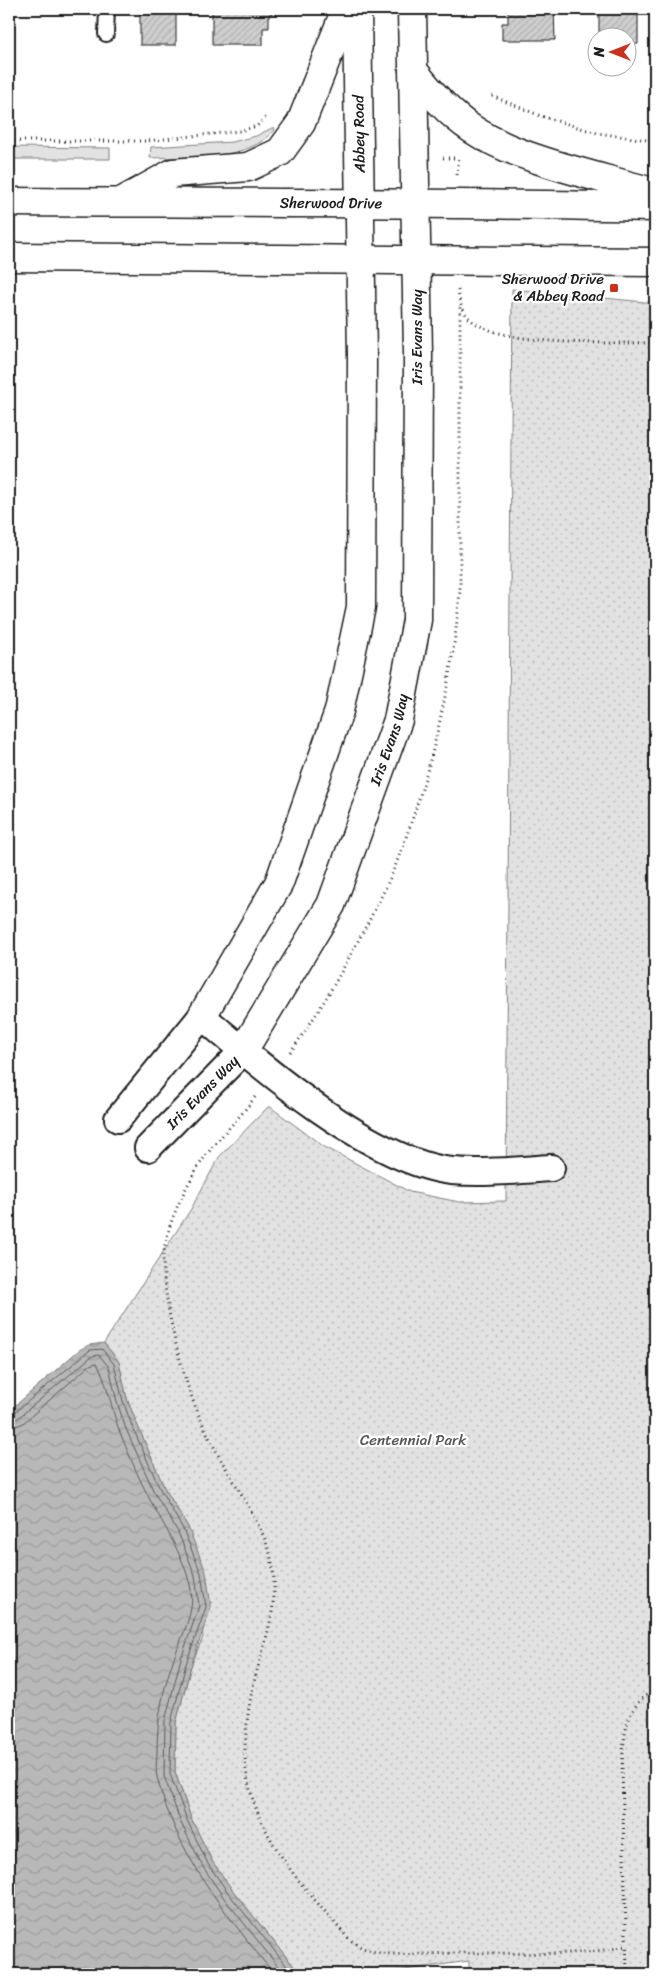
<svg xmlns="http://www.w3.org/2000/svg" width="664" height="1983" font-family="Sriracha,sans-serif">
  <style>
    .grass { fill: #e2e2e2; stroke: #7f7f7f }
    .park { fill: url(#park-dots); stroke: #7f7f7f }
    .water { fill: url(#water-waves); stroke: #7a7a7a }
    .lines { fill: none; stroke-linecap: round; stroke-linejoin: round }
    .shore { stroke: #5a5a5a; stroke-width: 1 }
    .building { fill: url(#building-hatch); stroke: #1c1c1c }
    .service-casing { stroke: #1c1c1c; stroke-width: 18 }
    .minor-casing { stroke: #1c1c1c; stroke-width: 30 }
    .tertiary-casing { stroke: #1c1c1c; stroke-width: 31 }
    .secondary-casing { stroke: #1c1c1c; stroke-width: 31 }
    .path { stroke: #1c1c1c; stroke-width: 3; stroke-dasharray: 1 4; stroke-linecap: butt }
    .service { stroke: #fff; stroke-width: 14 }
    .minor { stroke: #fff; stroke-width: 26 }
    .tertiary { stroke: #fff; stroke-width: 28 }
    .secondary { stroke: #fff; stroke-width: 28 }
    .poi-dot { fill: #c8321e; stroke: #fff; stroke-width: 2 }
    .labels { text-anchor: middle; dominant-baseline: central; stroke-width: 4.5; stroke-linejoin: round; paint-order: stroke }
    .street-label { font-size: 15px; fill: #1c1c1c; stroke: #fff }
    .poi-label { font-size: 15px; fill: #1c1c1c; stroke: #fff; text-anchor: end }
    .park-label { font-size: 15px; fill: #575757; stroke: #fff }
  </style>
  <defs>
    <pattern id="park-dots" width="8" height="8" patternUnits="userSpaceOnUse" patternTransform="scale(1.25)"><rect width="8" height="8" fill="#e2e2e2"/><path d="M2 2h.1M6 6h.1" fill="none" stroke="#c1c1c1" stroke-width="1.8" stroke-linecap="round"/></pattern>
    <pattern id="water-waves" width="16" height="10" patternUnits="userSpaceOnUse" patternTransform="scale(1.25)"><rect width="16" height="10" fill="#b8b8b8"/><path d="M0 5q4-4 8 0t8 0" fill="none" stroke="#9e9e9e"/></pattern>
    <pattern id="building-hatch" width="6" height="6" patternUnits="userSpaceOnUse" patternTransform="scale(1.25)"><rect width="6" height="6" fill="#cecece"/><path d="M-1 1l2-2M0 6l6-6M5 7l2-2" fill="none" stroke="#b0b0b0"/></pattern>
  </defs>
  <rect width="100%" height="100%" fill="#fff"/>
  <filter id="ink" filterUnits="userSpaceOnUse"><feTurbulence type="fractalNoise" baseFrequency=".02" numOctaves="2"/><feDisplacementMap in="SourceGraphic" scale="10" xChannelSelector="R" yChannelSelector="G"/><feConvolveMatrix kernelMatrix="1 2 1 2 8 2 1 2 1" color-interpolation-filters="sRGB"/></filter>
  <g filter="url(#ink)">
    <g class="grass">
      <path d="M274 127 275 130C248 162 189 156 150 158L151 147 232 142 256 136Z"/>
      <path d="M9 147 110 148V159H9Z"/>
    </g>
    <path class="park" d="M512 289 655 303V1974H469V1961L376 1974H300L233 1891 212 1861 191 1818 175 1772 176 1723 191 1666 203 1637 188 1527 164 1487 137 1424 127 1399 119 1362 104 1343 191 1209 219 1157 269 1106 323 1146 410 1192 459 1202 506 1201Z"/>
    <path class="water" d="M104 1343 119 1362 127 1399 137 1424 164 1487 188 1527 206 1572 211 1607 191 1666 176 1723 175 1772 191 1818 212 1861 233 1891 300 1974H9V1411L79 1350 89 1345Z"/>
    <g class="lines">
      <g class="shore">
        <path d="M9 1414 14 1413 90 1350 102 1349 114 1364 123 1401 132 1426 160 1489 183 1529 201 1573 206 1607 186 1664 171 1722 170 1774 187 1820 208 1864 229 1894 293 1974"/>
        <path d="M9 1421 18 1418 92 1356 99 1355 109 1367 117 1402 126 1429 154 1492 178 1532 195 1575 199 1606 180 1662 165 1721 164 1776 181 1823 203 1867 224 1898 284 1974"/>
        <path d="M9 1428 22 1424 90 1365 96 1363C105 1373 113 1414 119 1430 128 1452 137 1475 148 1496 163 1525 197 1575 191 1608 188 1625 180 1641 174 1658 163 1688 157 1719 157 1751 157 1759 155 1769 157 1777 176 1854 226 1914 274 1974"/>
      </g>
    </g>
    <g class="building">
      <rect x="140" y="9" width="36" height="36"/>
      <path d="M212 9H272V14H269V28H263V45H212Z"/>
      <path d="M508 9H554L555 40H502V23H508Z"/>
      <path d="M599 9H638V44H626V38H599Z"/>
    </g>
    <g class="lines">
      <g class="service-casing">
        <path id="service" d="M106 34 107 9"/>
      </g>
      <g class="minor-casing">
        <g id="minor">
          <path d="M118 1119 202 1016C261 1067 374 1163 452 1171 485 1174 519 1170 551 1168"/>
          <path id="s1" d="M148 1148 243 1051"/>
        </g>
      </g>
      <g class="tertiary-casing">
        <g id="tertiary">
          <path d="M202 1016 279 883 339 711 361 607 362 358 357 9"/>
          <path id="s2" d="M243 1051 331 905 398 720 417 620 418 354 412 9"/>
        </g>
      </g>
      <g class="secondary-casing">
        <g id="secondary">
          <path d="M413 70C430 92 448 113 472 129 520 161 599 176 655 193"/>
          <path id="s3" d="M9 202C224 203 440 202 655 207"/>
          <path d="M121 202 173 173 248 167 280 152 301 123 346 9"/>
          <path d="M9 257 655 262"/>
        </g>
      </g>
      <g class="path">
        <path d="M492 96 541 116 597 133 655 141"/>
        <path d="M9 141H146L240 131 257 126 266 117"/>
        <path d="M443 158H458"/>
        <path d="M457 175 459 156"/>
        <path d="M458 290C459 301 462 312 471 320 506 348 611 342 655 343"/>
        <path d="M290 1052C313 1022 332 989 350 956 366 926 383 896 396 864 430 777 452 685 460 591V305"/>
        <path d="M255 1097C236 1123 211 1144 195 1172 181 1196 168 1224 164 1251 162 1269 165 1288 168 1306 177 1357 191 1404 215 1449 232 1481 266 1528 272 1563 280 1604 264 1643 254 1682 249 1704 246 1725 245 1748 243 1813 289 1873 331 1918 339 1928 349 1941 361 1947 384 1959 431 1953 458 1953 514 1952 572 1958 627 1946"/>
        <path d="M627 1974 622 1768C624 1737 624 1705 655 1690"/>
      </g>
      <use href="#service" class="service"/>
      <use href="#minor" class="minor"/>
      <use href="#tertiary" class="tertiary"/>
      <use href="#secondary" class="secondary"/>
    </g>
  </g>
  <rect class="poi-dot" x="609" y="283" width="10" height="10" rx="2.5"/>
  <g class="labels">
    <g class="street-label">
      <text transform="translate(359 134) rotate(-91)">Abbey Road</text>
      <text stroke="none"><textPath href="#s3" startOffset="322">Sherwood Drive</textPath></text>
      <text transform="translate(417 337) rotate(-90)">Iris Evans Way</text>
      <text stroke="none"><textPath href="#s2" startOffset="346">Iris Evans Way</textPath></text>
      <text stroke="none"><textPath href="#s1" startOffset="78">Iris Evans Way</textPath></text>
    </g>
    <g class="poi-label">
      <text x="604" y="279">Sherwood Drive<tspan x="604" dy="17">&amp; Abbey Road</tspan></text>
    </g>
    <g class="park-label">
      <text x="413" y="1440">Centennial Park</text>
    </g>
  </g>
  <rect width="664" height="1983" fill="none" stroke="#fff" stroke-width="30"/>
  <rect x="15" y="15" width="634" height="1953" fill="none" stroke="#1c1c1c" stroke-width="2" filter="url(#ink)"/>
  <g transform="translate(612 52) rotate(270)"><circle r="24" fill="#ffffff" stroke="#a4a4a4"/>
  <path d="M0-4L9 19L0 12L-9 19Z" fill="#c8321e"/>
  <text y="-8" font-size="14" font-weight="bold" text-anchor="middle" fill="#1c1c1c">N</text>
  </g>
</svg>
